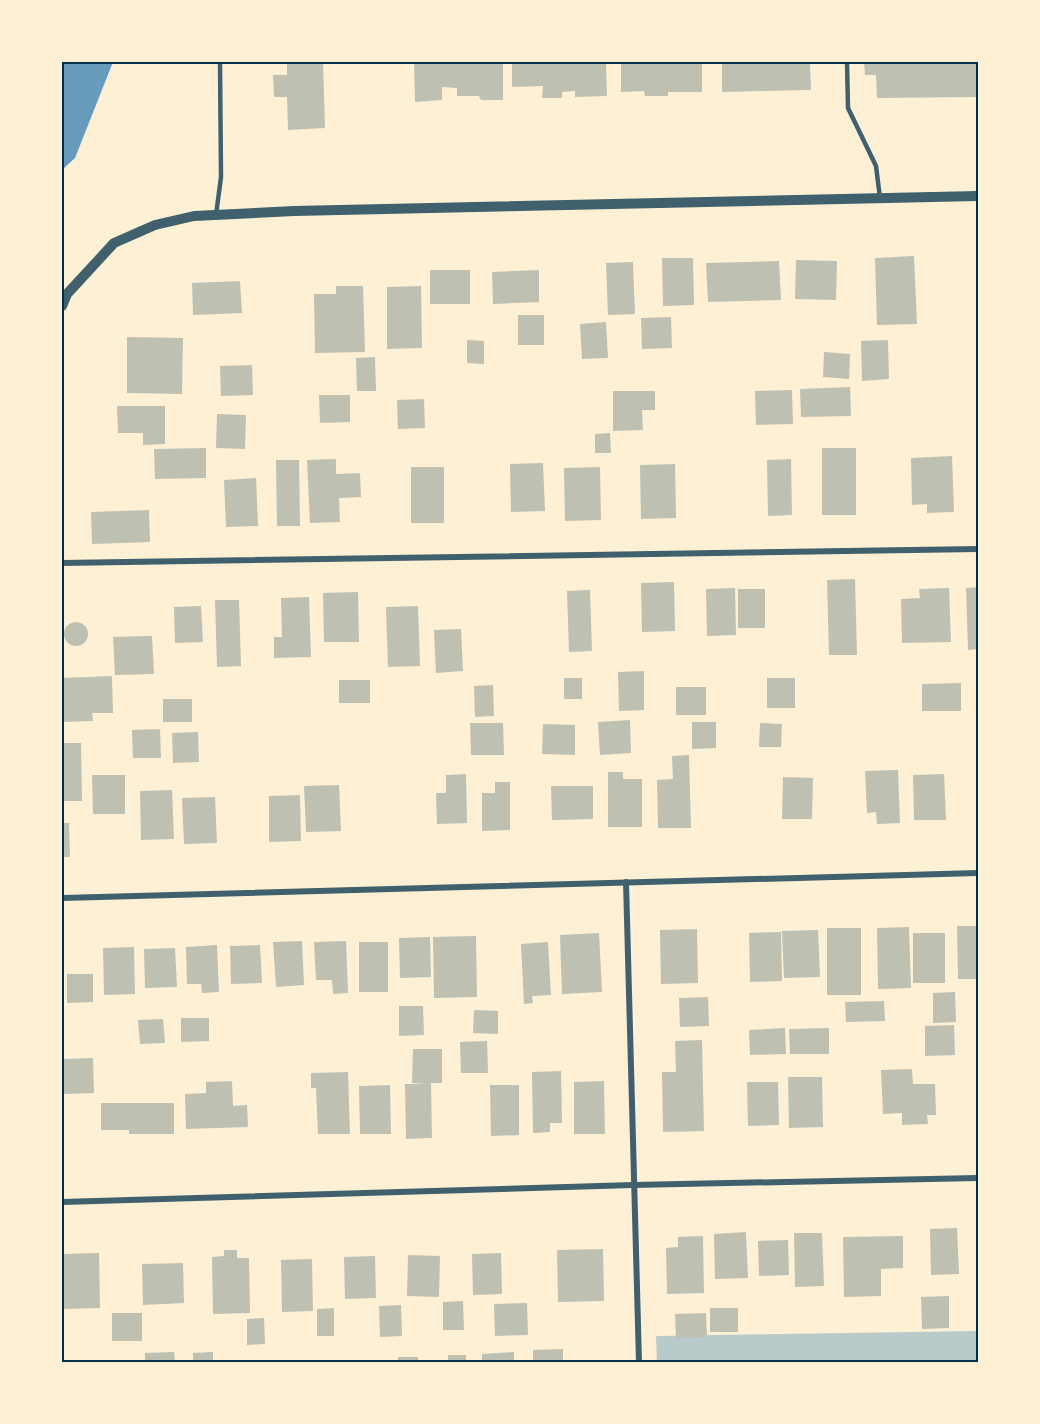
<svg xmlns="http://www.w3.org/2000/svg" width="1040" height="1424" font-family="'PT Sans Narrow',sans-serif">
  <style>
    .green { fill: #b9caca }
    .water { fill: #669bbc }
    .building { fill: #bec0b2 }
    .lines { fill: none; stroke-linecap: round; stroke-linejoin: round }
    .service { stroke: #3f606c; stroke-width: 4.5 }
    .minor { stroke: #3f606c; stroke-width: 6 }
    .tertiary { stroke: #3f606c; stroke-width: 10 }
    .neatline { fill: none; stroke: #003049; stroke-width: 2 }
  </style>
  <rect width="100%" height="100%" fill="#fdf0d5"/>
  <path class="green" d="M978 1331V1362H657L656 1336Z"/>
  <path class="water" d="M62 62H113L75 158 62 170Z"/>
  <g class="building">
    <path d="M287 62H323L325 128 288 130 287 97H274L273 75H287Z"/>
    <path d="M414 62H503V100H481L479 96H457V88L442 87V100L415 102Z"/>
    <path d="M512 62H606L607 96 575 97V91L562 92V98H542L543 86 512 87Z"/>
    <path d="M621 62H702V92H668V96H645L644 91 621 92Z"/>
    <path d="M722 62H810L811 90 722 92Z"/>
    <path d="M864 62H978V97L877 98 876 75H865Z"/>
    <path d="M914 256 917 324 877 325 875 258Z"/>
    <path d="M662 258H693L694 305 663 306Z"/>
    <path d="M796 260 837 261 836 300 795 299Z"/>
    <path d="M779 261 781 300 708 302 706 263Z"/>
    <path d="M633 262 635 314 608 315 606 263Z"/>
    <rect x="430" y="270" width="40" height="34"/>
    <path d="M539 270V302L493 304 492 272Z"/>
    <path d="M240 281 242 313 193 315 192 283Z"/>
    <path d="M336 286H363L365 352 315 353 314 294H336Z"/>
    <path d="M421 286 422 348 387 349V287Z"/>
    <rect x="518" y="315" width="26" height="30"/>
    <path d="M671 317 672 348 642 349 641 318Z"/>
    <path d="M606 322 608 358 582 359 580 324Z"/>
    <path d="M127 337 183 338 182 394 127 393Z"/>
    <path d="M467 340 484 341V364L467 363Z"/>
    <path d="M888 340 889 379 862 381 861 341Z"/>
    <path d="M824 352 850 354 849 379 823 377Z"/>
    <path d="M375 357 376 391H357L356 358Z"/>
    <path d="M252 365 253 395 221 396 220 366Z"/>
    <path d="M850 387 851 416 801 417 800 389Z"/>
    <path d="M792 390 793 424 756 425 755 391Z"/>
    <path d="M613 391H655V410H642L643 430 613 431Z"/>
    <path d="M319 395H350V422L320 423Z"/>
    <path d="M424 399 425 428 398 429 397 400Z"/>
    <path d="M117 406H165V444L143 445V433H118Z"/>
    <path d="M217 414 246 415 245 449 216 448Z"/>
    <path d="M610 433 611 453H595V434Z"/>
    <path d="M206 448V478L155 479 154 449Z"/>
    <rect x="822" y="448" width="34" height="67"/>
    <path d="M952 456 954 512 927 513V504L912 505 911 458Z"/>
    <path d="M336 459V474L360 473 361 497 339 498 340 522 310 523 307 460Z"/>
    <path d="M791 459 792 515 768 516 767 460Z"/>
    <path d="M276 460H299L300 526H277Z"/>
    <path d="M543 463 545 511 511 512 510 464Z"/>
    <path d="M675 464 676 518 641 519 640 465Z"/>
    <rect x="411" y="467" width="33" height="56"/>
    <path d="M600 467 601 520 565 521 564 468Z"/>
    <path d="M256 478 258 526 226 527 224 480Z"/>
    <path d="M149 510 150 542 92 544 91 512Z"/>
    <path d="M855 579 857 655H829L827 580Z"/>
    <path d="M674 582 675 631 642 632 641 583Z"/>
    <path d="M978 587V649L968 650 966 588Z"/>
    <path d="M735 588 736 635 707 636 706 589Z"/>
    <path d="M949 588 951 642 902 643 901 599 920 598 919 589Z"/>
    <rect x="738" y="589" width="27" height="39"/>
    <path d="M590 590 592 651 569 652 567 591Z"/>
    <path d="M358 592 359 642H324L323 593Z"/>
    <path d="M309 597 311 657 274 658V637H282L281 598Z"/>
    <path d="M215 600H239L241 666 217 667Z"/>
    <path d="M201 606 203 642 175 643 174 607Z"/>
    <path d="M418 606 420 666 388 667 386 607Z"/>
    <circle cx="76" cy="634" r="12"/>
    <path d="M461 629 463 671 436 673 434 630Z"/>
    <path d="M152 636 154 674 115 675 113 637Z"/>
    <path d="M644 671V710L619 711 618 672Z"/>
    <path d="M112 676 113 713H92L93 721 62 722V678Z"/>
    <rect x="564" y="678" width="18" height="21"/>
    <rect x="767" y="678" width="28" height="30"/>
    <rect x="339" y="680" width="31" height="23"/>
    <path d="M961 683V711H922V684Z"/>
    <path d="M493 685 494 716 475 717 474 686Z"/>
    <rect x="676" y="687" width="30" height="28"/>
    <rect x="163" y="699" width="29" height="23"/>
    <path d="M630 720 631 753 600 755 598 722Z"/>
    <path d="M692 722H716V748L692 749Z"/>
    <path d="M470 723H503L504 755H471Z"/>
    <path d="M760 723 782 724 781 747H759Z"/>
    <path d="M543 724 575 725V755L542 754Z"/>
    <path d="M160 729 161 758H133L132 730Z"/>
    <path d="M198 732 199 762 173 763 172 733Z"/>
    <path d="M62 743H81L82 801H62Z"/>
    <path d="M689 755 691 828H658L657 780 673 779 672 756Z"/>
    <path d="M898 770 900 823 877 824 876 812 867 813 865 771Z"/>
    <path d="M608 772H623V779H642V827H608Z"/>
    <path d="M466 774 467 823 437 824 436 793H446V775Z"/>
    <path d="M944 774 946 820H914L913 775Z"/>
    <path d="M92 775H125V814H93Z"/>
    <path d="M783 777 813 778 812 819H782Z"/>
    <path d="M495 782H510V830L482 831V793H495Z"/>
    <path d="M339 785 341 831 306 832 304 786Z"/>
    <path d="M551 786H593V819L552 820Z"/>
    <path d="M172 790 174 839 141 840 140 791Z"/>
    <path d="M300 795 301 841 269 842V796Z"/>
    <path d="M215 797 217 843 184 844 182 798Z"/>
    <path d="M62 823H69L70 857H62Z"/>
    <path d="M957 926H978V979H958Z"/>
    <path d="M909 927 911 988 878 989 877 928Z"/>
    <rect x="827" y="928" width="34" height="67"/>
    <path d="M697 929 698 983 661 984 660 930Z"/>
    <path d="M818 930 820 977 784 978 782 931Z"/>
    <path d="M781 932 782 981 750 982 749 933Z"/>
    <path d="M599 933 602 992 562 994 560 935Z"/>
    <rect x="913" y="933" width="32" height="50"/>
    <path d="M476 936 477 997 434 998 433 937Z"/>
    <path d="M430 937 431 977 400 978 399 938Z"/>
    <path d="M302 941 304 985 276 987 273 942Z"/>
    <path d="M346 941 348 993 333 994 332 980H316L314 942Z"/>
    <rect x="359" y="942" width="29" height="50"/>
    <path d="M548 942 551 995 532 996 533 1003 524 1004 521 944Z"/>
    <path d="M217 945 219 992 202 993 201 984H187L186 947Z"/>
    <path d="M260 945 262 983 231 984 230 946Z"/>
    <path d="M134 947 135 994 104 995 103 948Z"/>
    <path d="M175 948 177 987 145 988 144 949Z"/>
    <path d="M67 974H93V1002L67 1003Z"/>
    <path d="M955 992 956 1022 933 1023V993Z"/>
    <path d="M708 997 709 1026 680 1027 679 998Z"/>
    <path d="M884 1001 885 1021 846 1022 845 1002Z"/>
    <path d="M399 1006H423L424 1035 399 1036Z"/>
    <path d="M474 1010 498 1011V1034L473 1033Z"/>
    <path d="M181 1018H209V1041L181 1042Z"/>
    <path d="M163 1019 165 1043 140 1044 138 1020Z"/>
    <path d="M954 1025 955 1055 925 1056V1026Z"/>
    <path d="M785 1028 786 1054 750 1055 749 1030Z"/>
    <path d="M829 1028V1054H790L789 1029Z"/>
    <path d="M702 1040 704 1131 663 1132 662 1072H676L675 1041Z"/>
    <path d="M487 1041 488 1073H461L460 1042Z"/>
    <path d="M413 1049H442V1083H431L432 1138 406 1139 405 1084H428L412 1083Z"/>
    <path d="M93 1058 94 1093 63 1094 62 1059Z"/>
    <path d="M912 1069 913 1084H935L936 1115H927L928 1124 902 1125V1113L883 1114 881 1070Z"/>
    <path d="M561 1071 562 1123H550V1132L533 1133 532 1072Z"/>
    <path d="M348 1072 350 1134H318L316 1088H311V1073Z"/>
    <path d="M788 1077H822L823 1127 789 1128Z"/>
    <path d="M232 1081 233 1106 247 1105 248 1127 186 1129 185 1094 206 1093V1082Z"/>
    <path d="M604 1081 605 1134H574V1082Z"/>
    <path d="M747 1082H778L779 1125 748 1126Z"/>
    <path d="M390 1085 391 1134H360L359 1086Z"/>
    <path d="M490 1085H519V1135L491 1136Z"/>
    <path d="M101 1103H174V1134H129V1130H101Z"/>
    <path d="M957 1228 959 1274 931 1275 930 1229Z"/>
    <path d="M746 1232 748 1278 715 1279 714 1234Z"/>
    <path d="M794 1233H822L824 1286 795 1287Z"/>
    <path d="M703 1236 704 1293 667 1294 666 1248 678 1247V1237Z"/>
    <path d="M903 1236V1268L881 1269V1296L844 1297 843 1237Z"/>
    <path d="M788 1240 789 1275 759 1276 758 1241Z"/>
    <path d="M603 1249 604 1301 558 1302 557 1250Z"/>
    <path d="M224 1250H237V1258H249L250 1313 213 1314 212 1257 224 1256Z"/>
    <path d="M99 1253 100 1308 62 1309V1254Z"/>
    <path d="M501 1253 502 1294 473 1295 472 1254Z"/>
    <path d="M408 1255 440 1256 439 1297 407 1296Z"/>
    <path d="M375 1256 376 1298 345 1299 344 1257Z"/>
    <path d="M312 1259 313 1311 282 1312 281 1260Z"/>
    <path d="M183 1263 184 1303 143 1305 142 1264Z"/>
    <path d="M949 1296V1328L922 1329 921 1297Z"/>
    <path d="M463 1301 464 1330H443V1302Z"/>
    <path d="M527 1303 528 1335 495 1336 494 1304Z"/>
    <path d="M401 1305 402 1336 380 1337 379 1306Z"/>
    <path d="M334 1308V1336H317V1309Z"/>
    <rect x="710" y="1308" width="28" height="24"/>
    <rect x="112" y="1313" width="30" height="28"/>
    <path d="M706 1313 707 1337 676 1338 675 1314Z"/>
    <path d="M264 1318 265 1344 247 1345V1319Z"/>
    <path d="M563 1349V1362H533V1350Z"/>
    <path d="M174 1352 175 1362H145V1353Z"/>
    <path d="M213 1352V1362H193V1353Z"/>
    <path d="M514 1352V1362H482V1354Z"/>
    <rect x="448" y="1355" width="18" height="7"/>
    <rect x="398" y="1357" width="20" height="5"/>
  </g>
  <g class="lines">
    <g class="service">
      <path d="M847 62 848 108 876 166 880 198"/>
      <path d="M216 215 221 177 220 62"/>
    </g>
    <g class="minor">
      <path d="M62 563 978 549"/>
      <path d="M626 882 639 1362"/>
      <path d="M62 898 978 873"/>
      <path d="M62 1202 633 1185 978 1178"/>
    </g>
    <path class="tertiary" d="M62 306 67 294 114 243 155 225 194 216 294 211 978 196"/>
  </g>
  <rect width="1040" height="1424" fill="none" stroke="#fdf0d5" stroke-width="126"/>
  <rect x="63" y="63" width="914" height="1298" class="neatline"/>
</svg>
